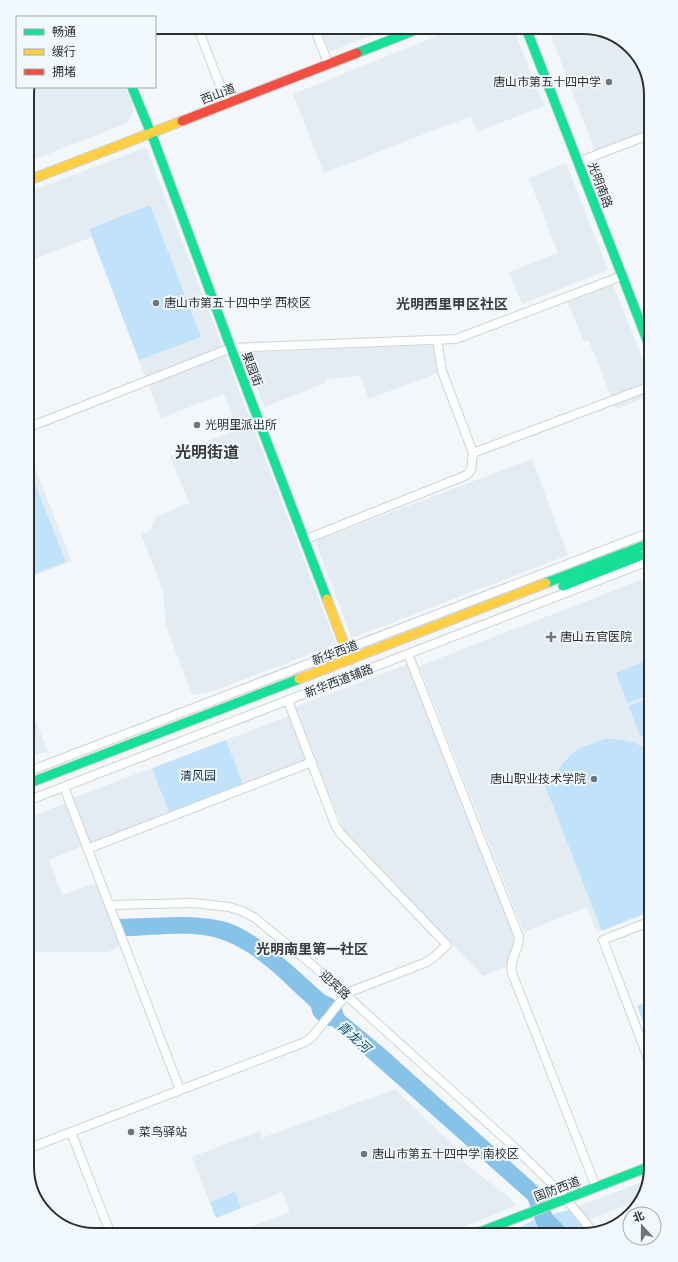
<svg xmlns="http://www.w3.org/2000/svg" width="678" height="1262" font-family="'Space Grotesk','Noto Sans SC',sans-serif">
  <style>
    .built { fill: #e3ecf3 }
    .green { fill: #c0e3fb }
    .water { fill: #87c2e8 }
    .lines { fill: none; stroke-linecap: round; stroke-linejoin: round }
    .street-casing { stroke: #d0d2d4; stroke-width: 10 }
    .fast-casing { stroke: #d0d2d4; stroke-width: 11 }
    .slow-casing { stroke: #d0d2d4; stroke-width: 11 }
    .jam-casing { stroke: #d0d2d4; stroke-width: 11 }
    .street { stroke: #fdfefe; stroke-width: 8 }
    .fast { stroke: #16e098; stroke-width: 9 }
    .slow { stroke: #ffcf43; stroke-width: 9 }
    .jam { stroke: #f24e42; stroke-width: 9 }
    .poi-dot { fill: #727577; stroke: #f1f8fd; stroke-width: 1.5 }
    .labels { text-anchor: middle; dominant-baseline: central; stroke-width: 4; stroke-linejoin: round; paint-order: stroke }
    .poi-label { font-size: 12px; fill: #2c2f30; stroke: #f1f8fd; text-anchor: start }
    .street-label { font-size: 12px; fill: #2c2f30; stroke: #f1f8fd }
    .park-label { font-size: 12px; fill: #0e3349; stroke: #f1f8fd }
    .water-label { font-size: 13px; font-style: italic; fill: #084d70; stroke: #f1f8fd }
    .quarter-label { font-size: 14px; font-weight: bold; fill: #383d41; stroke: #f1f8fd }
    .district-label { font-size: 16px; font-weight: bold; fill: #383d41; stroke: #f1f8fd }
    .rim { fill: none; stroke: #2c2f30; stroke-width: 2 }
  </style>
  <rect width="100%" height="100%" fill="#f4f7fa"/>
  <g class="built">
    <path d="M588 27 624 41 646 69 651 95V130L595 151 548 28Z"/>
    <path d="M457 28H513L544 106 477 132 471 116 324 173 293 94Z"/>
    <path d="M389 29 329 52 321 30Z"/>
    <path d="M29 87H125L134 110 127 123 27 162V91Z"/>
    <path d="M146 147 336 644 211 692 192 695 166 626 163 591 141 534 151 530 155 517 189 503 170 456 239 429 224 394 161 418 92 237 27 262V193Z"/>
    <path d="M566 163 608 270 522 304 509 272 558 253 529 178Z"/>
    <path d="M613 285 651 380V395L616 409 589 341 584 342 568 302Z"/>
    <path d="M435 345 438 373 369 399 360 376 325 379 326 383 264 407 244 353Z"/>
    <path d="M27 448 72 561 27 578Z"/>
    <path d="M532 459 568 555 352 638 315 541Z"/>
    <path d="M651 576V911L597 932 587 907 524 932 419 666Z"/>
    <path d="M408 664 516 940 511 965 483 976 345 833 295 707Z"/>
    <path d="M27 700 48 751 27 758Z"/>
    <path d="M289 716 307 759 243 784 226 740Z"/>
    <path d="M152 768 169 812 90 843 73 798Z"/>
    <path d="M66 803 83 846 49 860 62 895 97 883 118 937 119 943 117 947 113 950 107 952H27V818Z"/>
    <path d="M395 1089 450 1142 468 1166 510 1198 516 1206 442 1235H230L290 1212 282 1192 216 1218 192 1157 260 1131 262 1138Z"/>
    <path d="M647 1180 641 1200 579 1223 569 1210Z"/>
  </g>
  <g class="green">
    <path d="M150 205 201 337 139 360 89 229Z"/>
    <path d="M27 464 66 562 27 577Z"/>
    <path d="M651 659V694L630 702H627L616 673Z"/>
    <path d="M651 697V739L647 740 640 736 629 707 631 705Z"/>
    <path d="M604 739C619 738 641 742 651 754V911L602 931 542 778 557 772 563 763 576 750Z"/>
    <path d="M226 740 243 784 169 812 152 768Z"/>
    <path d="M651 1001V1042L637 1006Z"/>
    <path d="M235 1192 241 1208 216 1218 210 1202Z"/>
    <path d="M569 1210 588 1234 573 1235 552 1214Z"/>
    <path d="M534 1220 540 1235H525L522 1226Z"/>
  </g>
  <path class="water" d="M178 917C196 917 213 918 229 923 261 934 299 972 325 995L332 998 341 1006 344 1015 384 1048 532 1181 545 1194 552 1214 573 1235H540L528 1200 332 1026H324L313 1015 311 1007C281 980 250 944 209 936 184 931 150 936 124 936L117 919Z"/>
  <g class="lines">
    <g class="street-casing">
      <g id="street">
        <path d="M315 30 328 63"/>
        <path d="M199 31 227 103"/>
        <path d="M578 162 651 134"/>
        <path d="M27 428 231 348 456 339 622 276"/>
        <path d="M473 453 651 386"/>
        <path d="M304 540 462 477 467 475 471 470 473 453 442 371 437 340"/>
        <path d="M408 654 519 937C519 951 509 959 512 973L596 1187"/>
        <path d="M27 772 651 532"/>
        <path d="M64 787 180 1090"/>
        <path d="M27 801 651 560"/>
        <path d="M87 849 312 762"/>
        <path d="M109 905 194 903 229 907 242 911 255 918 316 968 512 1145 561 1193 594 1233"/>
        <path d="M651 1066 603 940 651 921"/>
        <path d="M71 1132 111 1235"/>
        <path d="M27 1149 305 1042 312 1037 340 1002 352 991 427 962 435 956 447 945 340 833 336 827 288 701"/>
      </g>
    </g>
    <g class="fast-casing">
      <g id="fast">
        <path d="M526 28 651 350"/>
        <path d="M357 53 418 29"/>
        <path d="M132 87 155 143 231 348 327 599"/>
        <path d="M546 583 651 543"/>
        <path d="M563 586 640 556"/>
        <path d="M27 784 299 679"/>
        <path d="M472 1235 651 1166"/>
      </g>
    </g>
    <g class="slow-casing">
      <g id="slow">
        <path d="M27 181 182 121"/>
        <path d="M327 599 350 660"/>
        <path d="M299 679 546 583"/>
      </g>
    </g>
    <g class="jam-casing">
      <path id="jam" d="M182 121 357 53"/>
    </g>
    <use href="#street" class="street"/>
    <use href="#fast" class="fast"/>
    <use href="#slow" class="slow"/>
    <use href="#jam" class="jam"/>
  </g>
  <g class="poi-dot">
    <circle cx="609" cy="82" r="4"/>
    <circle cx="156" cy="303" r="4"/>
    <circle cx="197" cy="425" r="4"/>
    <path d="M549 631h4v4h4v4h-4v4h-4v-4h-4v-4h4z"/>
    <circle cx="594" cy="779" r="4"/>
    <circle cx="131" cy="1132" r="4"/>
    <circle cx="364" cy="1154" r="4"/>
  </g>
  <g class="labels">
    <g class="poi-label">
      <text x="601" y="82" text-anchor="end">唐山市第五十四中学</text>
      <text x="164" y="303">唐山市第五十四中学 西校区</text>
      <text x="205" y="425">光明里派出所</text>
      <text x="560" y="637">唐山五官医院</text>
      <text x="586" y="779" text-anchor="end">唐山职业技术学院</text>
      <text x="139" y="1132">菜鸟驿站</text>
      <text x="372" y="1154">唐山市第五十四中学 南校区</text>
    </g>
    <g class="street-label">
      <text transform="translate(218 94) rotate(-21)">西山道</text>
      <text transform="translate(600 185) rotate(69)">光明南路</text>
      <text transform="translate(252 369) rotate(69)">果园街</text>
      <text transform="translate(335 653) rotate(-21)">新华西道</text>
      <text transform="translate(339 681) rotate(-21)">新华西道辅路</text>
      <text transform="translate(335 985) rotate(43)">迎宾路</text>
      <text transform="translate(557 1189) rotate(-21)">国防西道</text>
    </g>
    <g class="park-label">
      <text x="198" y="776">清风园</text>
    </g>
    <g class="water-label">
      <text transform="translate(354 1037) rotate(42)">青龙河</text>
    </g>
    <g class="quarter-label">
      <text x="452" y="304">光明西里甲区社区</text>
      <text x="312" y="949">光明南里第一社区</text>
    </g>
    <g class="district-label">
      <text x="207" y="452">光明街道</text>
    </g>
  </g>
  <path d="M0 0H678V1262H0ZM95 34H583A61 61 0 0 1 644 95V1167A61 61 0 0 1 583 1228H95A61 61 0 0 1 34 1167V95A61 61 0 0 1 95 34Z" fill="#f1f8fd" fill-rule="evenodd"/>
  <path class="rim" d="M95 34H583A61 61 0 0 1 644 95V1167A61 61 0 0 1 583 1228H95A61 61 0 0 1 34 1167V95A61 61 0 0 1 95 34Z"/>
  <rect x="16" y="16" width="140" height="72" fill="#f1f8fd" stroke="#a2a8ab"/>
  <rect x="24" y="29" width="20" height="6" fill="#16e098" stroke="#a2a8ab"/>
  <text x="52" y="36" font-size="12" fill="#2c2f30">畅通</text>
  <rect x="24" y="49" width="20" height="6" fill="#ffcf43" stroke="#a2a8ab"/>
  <text x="52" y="56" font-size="12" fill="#2c2f30">缓行</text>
  <rect x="24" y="69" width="20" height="6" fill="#f24e42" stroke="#a2a8ab"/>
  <text x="52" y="76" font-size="12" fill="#2c2f30">拥堵</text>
  <g transform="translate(642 1226) rotate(339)"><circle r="19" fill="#f1f8fd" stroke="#a2a8ab"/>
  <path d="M0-3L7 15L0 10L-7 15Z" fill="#727577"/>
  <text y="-6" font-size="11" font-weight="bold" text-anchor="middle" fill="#2c2f30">北</text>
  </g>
</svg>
